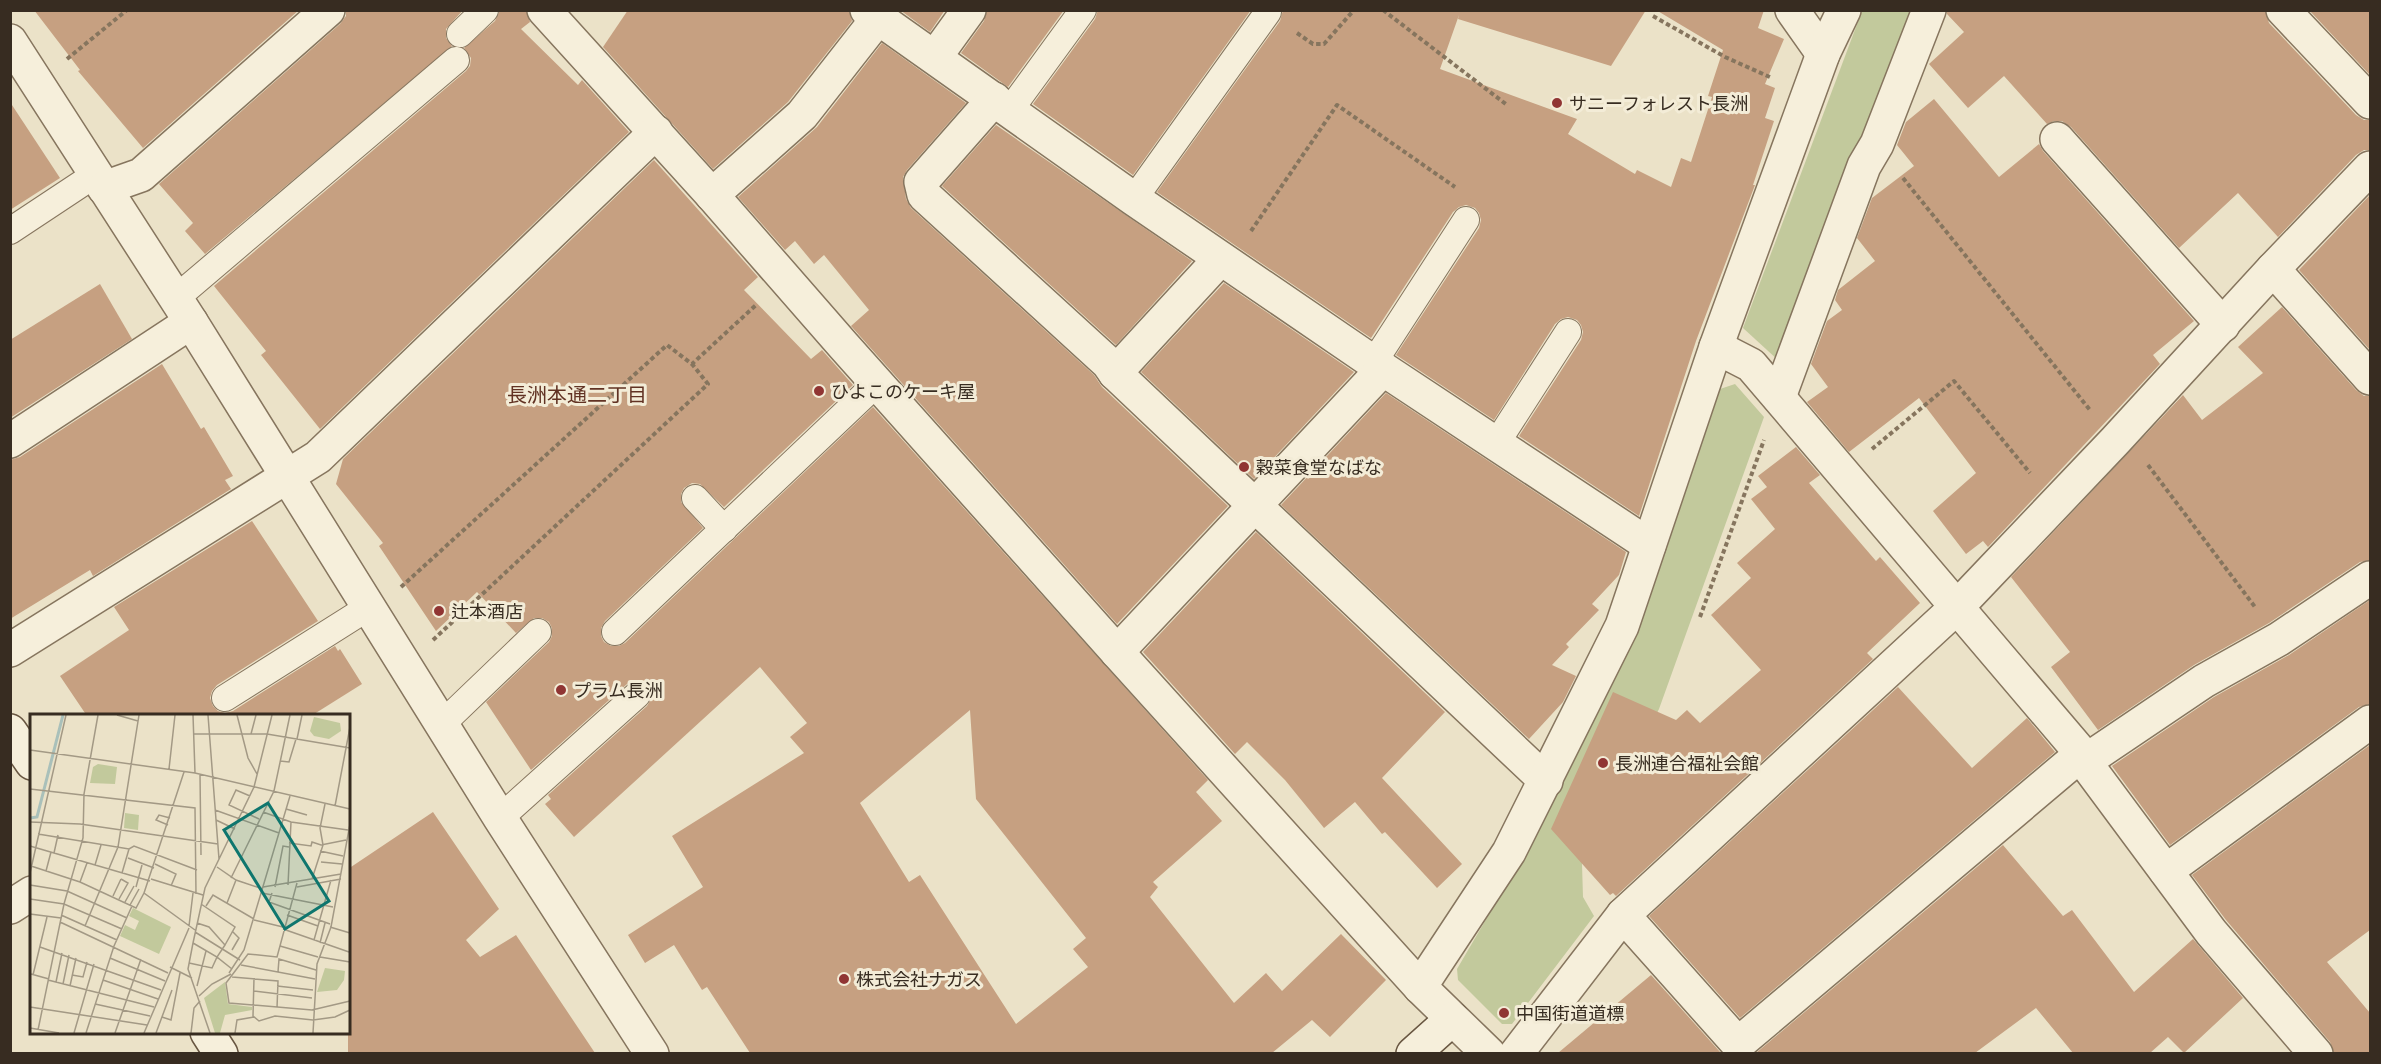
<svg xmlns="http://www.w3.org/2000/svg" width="2381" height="1064" font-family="'Source Serif 4','Noto Sans JP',serif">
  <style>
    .green { fill: #c2c99c }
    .building { fill: #c6a081; fill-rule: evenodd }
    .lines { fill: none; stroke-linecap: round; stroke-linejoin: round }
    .lane-casing { stroke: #86755e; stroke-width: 28 }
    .street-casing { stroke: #86755e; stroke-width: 36 }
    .secondary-casing { stroke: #685641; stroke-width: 36 }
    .path { stroke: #86755e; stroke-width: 4; stroke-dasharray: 4.5 3; stroke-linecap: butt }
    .lane { stroke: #f6efdb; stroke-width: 26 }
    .street { stroke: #f6efdb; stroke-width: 33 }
    .secondary { stroke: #f6efdb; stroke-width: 33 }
    .poi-dot { fill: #903533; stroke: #f3ecd7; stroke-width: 2 }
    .labels { text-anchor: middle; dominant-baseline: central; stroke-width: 6; stroke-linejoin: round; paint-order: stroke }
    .poi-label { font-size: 18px; fill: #372c21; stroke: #f3ecd7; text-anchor: start }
    .neighbourhood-label { font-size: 20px; fill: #613223; stroke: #f3ecd7 }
    .inset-river { fill: none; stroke: #a9c0ba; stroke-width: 3 }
    .inset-road { fill: none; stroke: #a39985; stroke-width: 1.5 }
    .view { fill: #0f766e; fill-opacity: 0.15; stroke: #0f766e; stroke-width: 3 }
    .inset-edge { fill: none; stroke: #372c21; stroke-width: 3 }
  </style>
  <rect width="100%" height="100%" fill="#ebe2c8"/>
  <g class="green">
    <path d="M1862 11H1914L1779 361 1743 328Z"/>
    <path d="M1735 384 1764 417 1659 709 1582 864 1583 897 1594 916 1512 1024H1502L1458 980 1457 969 1519 863 1717 390Z"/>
  </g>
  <g class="building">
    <path d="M34 10H299L143 148 78 71 80 70Z"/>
    <path d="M346 10H463L446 29V38L452 46 205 254 185 231 193 223 159 184 340 24 346 16Z"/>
    <path d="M500 10H526L530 22 521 29 578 85 582 80 629 132 320 429 261 355 266 351 214 286 466 71 470 66 471 58 464 48 495 21Z"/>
    <path d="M628 10H849L852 21 788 102 713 169 603 47Z"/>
    <path d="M900 10H945L930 32Z"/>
    <path d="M987 10H1064L1008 87 961 53 984 21Z"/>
    <path d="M1098 10H1251L1133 175 1033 104 1095 19Z"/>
    <path d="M1283 10H1646L1611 66 1458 19 1459 15 1440 69 1577 119 1568 134 1635 174 1637 170 1671 187 1681 158 1691 162 1712 97 1708 96 1723 50 1656 10H1764L1758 28 1784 39 1765 84 1775 88 1765 118 1774 121 1753 185H1755L1696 341 1639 516 1519 436 1581 340 1583 332 1581 325 1577 320 1568 317 1561 319 1555 324 1494 420 1396 355 1479 228 1481 220 1479 213 1475 208 1466 205 1459 207 1453 212 1371 338 1157 192 1280 21Z"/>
    <path d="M1947 10H2265L2269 23 2356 115 2364 120H2370V150H2364L2356 155 2278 237 2238 193 2179 248 2071 127 2062 121H2054L2047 124 2004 76 1968 108 1929 64 1964 32 1947 14Z"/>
    <path d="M2309 10H2370V75Z"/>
    <path d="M882 43 966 103 907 170 903 177 906 199 911 208 1094 375 1102 387 1228 506 1117 624 851 326 869 310 824 255 814 264 795 241 785 250 738 197 817 127Z"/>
    <path d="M1934 99 1999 177 2039 144 2043 151 2194 321 2153 355 2160 364 1988 547 1983 541 1966 554 1933 511 1976 473 1919 398 1849 452 1807 402 1828 387 1811 364 1827 321 1842 310 1835 300 1838 290 1875 261 1857 238 1872 198 1914 166 1897 145 1906 122Z"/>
    <path d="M10 102 60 178 10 210Z"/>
    <path d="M996 125 1192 261 1116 345 942 186Z"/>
    <path d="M654 160 758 277 744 290 811 359 822 350 853 385 724 507 700 484 692 483 684 488 681 494V502L703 528 605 621 601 628V636L604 642 611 646H619L625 643 873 407 1208 780 1196 792 1222 821 1153 882 1158 887 1150 897 1234 1003 1266 973 1282 991 1341 934 1386 980 1330 1037 1312 1020 1272 1053H750L707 987 702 990 674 945 645 963 628 935 703 887 672 836 804 753 790 737 807 723 760 667 574 837 545 804 551 799 548 795 647 706 651 699V691L648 685 641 681H633L627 684 531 770 486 702 549 642 552 636V628L549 622 542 618H534L516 633 477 592 436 631 379 546 383 543 336 484 343 459ZM970 710 976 799 1086 938 1073 949 1088 967 1016 1024 920 875 909 882 860 803Z"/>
    <path d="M2370 195V350L2299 270Z"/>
    <path d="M1224 283 1354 372 1254 479 1141 372Z"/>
    <path d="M100 284 132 339 10 418V340Z"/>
    <path d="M2282 307 2356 390 2364 396H2370V560L2360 562 2269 623 2194 665 2098 730 2051 667 2070 652 2011 577 2183 395 2202 420 2263 373 2238 347Z"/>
    <path d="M162 364 201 429 204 427 233 476 225 480 231 489 93 576 90 570 10 619V460L20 457Z"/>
    <path d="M1386 393 1626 552 1619 575 1592 604 1599 610 1566 644 1569 647 1552 665 1576 676 1563 702 1529 739 1281 505Z"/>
    <path d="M1796 447 1820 475 1809 483 1876 561 1880 557 1920 603 1867 653 1873 659 1616 896 1613 893 1610 895 1551 829 1613 692 1676 720 1687 710 1700 723 1761 670 1711 615 1751 578 1737 563 1775 529 1751 499 1767 487 1758 476Z"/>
    <path d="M252 521 318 621 217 685 212 691 210 698 213 706 218 711 225 713 233 711 335 646 338 651 340 649 362 684 311 716H87L60 676 129 630 114 607Z"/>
    <path d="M1256 532 1445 712 1382 778 1462 864 1437 888 1385 832 1382 834 1355 802 1324 828 1285 780 1247 742 1235 754 1143 652Z"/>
    <path d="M2370 600V704L2359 707 2170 845 2112 766 2214 697 2289 655Z"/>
    <path d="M1898 687 1972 768 2027 718 2055 752 1740 1018 1649 916Z"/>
    <path d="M2370 745V930L2327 962 2370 1013V1053H2334L2330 1042 2226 920 2192 875Z"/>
    <path d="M433 812 499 909 466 940 480 957 516 935 595 1053H348V869Z"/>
    <path d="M2003 845 2063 916 2072 910 2134 992 2193 939 2243 998 2184 1053 2168 1037 2150 1053H2073L2036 1008 1975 1053H1756Z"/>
    <path d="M1651 975 1721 1053H1558Z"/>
  </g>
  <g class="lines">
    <g class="lane-casing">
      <g id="lane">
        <path d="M460 34 485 10"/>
        <path d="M1010 110 1083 10"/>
        <path d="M1134 199 1268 12"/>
        <path d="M10 231 96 174"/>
        <path d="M176 298 456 60"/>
        <path d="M1374 362 1466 220"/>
        <path d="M1496 444 1568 332"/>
        <path d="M695 498 724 529"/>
        <path d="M615 632 877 383"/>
        <path d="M225 698 369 607"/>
        <path d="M442 724 538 632"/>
        <path d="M500 818 637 695"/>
      </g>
    </g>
    <g class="street-casing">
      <g id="street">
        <path d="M544 10 712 195 843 345 1117 652 1420 987 1489 1054"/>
        <path d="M867 10 1134 199 1383 369 1649 545"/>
        <path d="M1792 10 1823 54"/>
        <path d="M2283 10 2370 102"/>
        <path d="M10 41 191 322 500 818 652 1054"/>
        <path d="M935 57 969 10"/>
        <path d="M994 99 921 182 924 195 1108 363 1115 373 1546 781"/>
        <path d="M2057 139 2223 325"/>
        <path d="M104 188 141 175 328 10"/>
        <path d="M712 195 802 115 878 18"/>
        <path d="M2273 269 2370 378"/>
        <path d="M1716 347 1751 365 2087 760 2090 769 2211 932 2316 1054"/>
        <path d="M1115 373 1220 259"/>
        <path d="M1779 397 1864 166 1877 144 1929 10"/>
        <path d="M10 441 191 322"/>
        <path d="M10 650 318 457 656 132"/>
        <path d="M1117 652 1383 369"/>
        <path d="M2166 871 2370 722"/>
        <path d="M10 907 32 893"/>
        <path d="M1623 915 1738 1044 2072 762 2087 760 2204 681 2279 639 2370 578"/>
        <path d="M1420 987 1509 852 1622 626 1716 347 1823 54 1844 10"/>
        <path d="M1516 1054 1623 915 1958 606 2115 441 2273 269 2370 168"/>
      </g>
    </g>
    <g class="secondary-casing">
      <g id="secondary">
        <path d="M10 731 32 763"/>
        <path d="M207 1032 221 1054"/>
        <path d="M1413 1054 1452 1019"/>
      </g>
    </g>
    <g class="path">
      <path d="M1383 10 1507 105"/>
      <path d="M1653 16 1725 57 1772 78"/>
      <path d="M1297 33 1313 44H1324L1354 10"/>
      <path d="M67 59 127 10"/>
      <path d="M1903 178 2090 410"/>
      <path d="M1251 231 1337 105 1455 187"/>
      <path d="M1872 449 1954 381 2030 473"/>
      <path d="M2148 465 2255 607"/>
      <path d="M401 587 667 345 692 364 756 305"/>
      <path d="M1700 617 1764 440"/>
      <path d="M433 640 708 384 692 364"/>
    </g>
    <use href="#lane" class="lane"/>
    <use href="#street" class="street"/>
    <use href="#secondary" class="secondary"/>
  </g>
  <g class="poi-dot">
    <circle cx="1557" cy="103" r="6"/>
    <circle cx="819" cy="391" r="6"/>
    <circle cx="1244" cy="467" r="6"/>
    <circle cx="439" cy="611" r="6"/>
    <circle cx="561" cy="690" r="6"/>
    <circle cx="1603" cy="763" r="6"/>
    <circle cx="844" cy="979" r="6"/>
    <circle cx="1504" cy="1013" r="6"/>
  </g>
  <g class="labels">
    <g class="poi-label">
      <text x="1569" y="103">サニーフォレスト長洲</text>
      <text x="831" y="391">ひよこのケーキ屋</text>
      <text x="1256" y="467">穀菜食堂なばな</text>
      <text x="451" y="611">辻本酒店</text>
      <text x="573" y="690">プラム長洲</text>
      <text x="1615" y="763">長洲連合福祉会館</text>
      <text x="856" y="979">株式会社ナガス</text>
      <text x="1516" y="1013">中国街道道標</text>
    </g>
    <g class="neighbourhood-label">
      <text x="577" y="395">長洲本通二丁目</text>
    </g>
  </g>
  <g transform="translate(30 714)">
    <rect width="320" height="320" fill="#ebe2c8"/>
    <path d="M284 3 310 9 311 17 299 25 284 22 280 17ZM68 50 87 53 85 70 60 69 63 53ZM95 99 109 101 108 116 94 114ZM103 194 141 213 129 240 90 222 95 211 105 216 109 207 99 202ZM295 254 315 257 314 266 307 276 287 278ZM195 268 198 290 222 293V296L195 301 190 319H185L174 284Z" fill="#c2c99c"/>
    <path class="inset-river" d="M0 104 7 103 33 1"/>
    <path class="inset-road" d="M87 1 108 7M163 1 165 59M178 1 189 145M207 1 218 44 227 60M164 20H237L320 34M221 20 226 1M267 25 272 1M0 36 165 59 320 95M250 47 259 48 266 25M139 55 145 1M154 58 114 179 165 216M170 60 171 141M0 75 165 94 166 180M220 82 206 76 199 91 229 105M305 92 320 13M256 95 277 101M185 96 249 119M233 98 261 108 318 116M186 106 205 115M0 108 50 110 188 130M138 111 126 106 129 101 140 104M8 120 99 135 104 132 167 156M259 129 281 132 282 128 291 131 316 126M0 132 120 167M290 137 313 142M24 139 28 121M98 144 124 154M291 148 312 150M125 150 146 160 141 172M65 151 71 131M1 152 50 168 106 194 114 179M187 153 206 166 233 175M16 157 21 138M0 159 36 1M92 159 99 135M201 164 244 77 260 1M121 165 173 181M282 165 293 131 290 114 295 90M50 168 57 149M267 169 247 243 218 240 196 269 199 289 282 296 320 287M0 171 37 177 97 204M258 171 261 108M106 173 112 151M233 173 311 160M245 173 253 132 259 133M267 173 311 165M232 179 303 193M242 179 239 188 300 210M83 182 91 165M0 185 34 190 92 215M89 185 98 169 91 165M95 188 104 172M197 189 206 166M171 190 205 213 195 231M100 191 109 175M176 192 183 181 224 205M0 200 31 204M31 201 87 226M257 201 288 212M224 206 253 213M30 208 138 259M167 209 179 213 195 231 187 243 202 255M55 212 88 133 109 1M159 212 163 179M300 213 320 219M253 215 319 238M165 218 210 246M284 226 301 166M290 229 295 209M250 232 288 243M10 233 131 276M202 236 209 224 202 217M290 243 320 248M80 244 135 267M159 249 182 254 187 243 163 229M211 251 285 265M140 253 162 264M248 258 249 245 286 256M199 259 214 236 260 82M1 260 19 265M3 261 17 203M42 261 53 263 57 248M202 263 248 267 247 294M224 264 223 302 229 307 245 302 283 306 305 303 320 296M18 266 124 293M73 266 128 285M26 268 32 239M33 270 39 241M40 272 46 244M167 272 176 237M247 272 283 276M223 277 282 284M169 282 182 270 201 260M65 290 120 302M0 293 117 311M132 303 141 306 150 259M0 314 29 319M8 316 34 190 53 124 54 80 68 1M44 319 64 250M56 319 84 232 102 192M85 319 111 245M114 319 159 214M126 319 142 276M161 319 164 294 170 287M180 319 158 255 163 229 175 174 224 73 242 1M205 319 207 306 224 303M283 319 287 250 301 213 320 110"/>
    <path class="view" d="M238 89 299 187 255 215 194 116Z"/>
    <rect width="320" height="320" class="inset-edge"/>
  </g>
  <rect width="2381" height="1064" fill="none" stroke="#372c21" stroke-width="24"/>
</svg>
